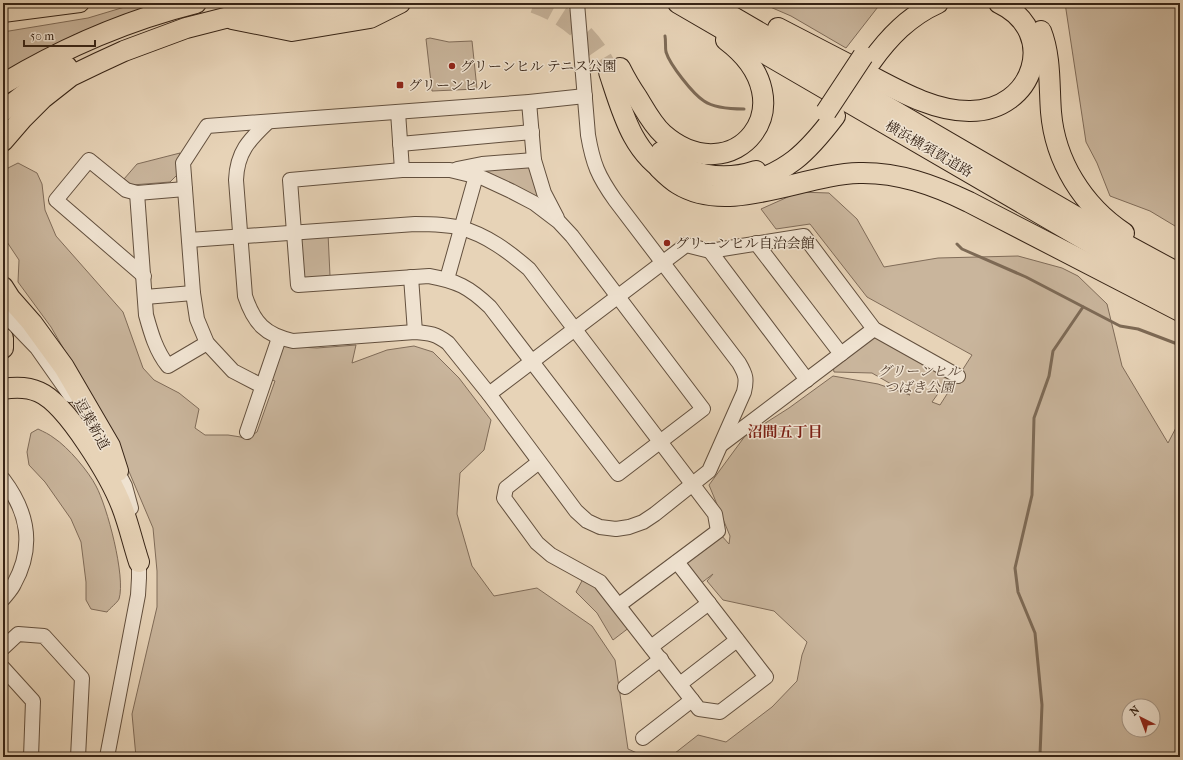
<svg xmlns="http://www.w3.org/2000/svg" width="1183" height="760" font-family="'IM FELL French Canon','Noto Serif JP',serif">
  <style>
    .green { fill: #c9b59c; stroke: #806c59; fill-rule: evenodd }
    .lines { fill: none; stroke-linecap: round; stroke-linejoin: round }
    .stream { stroke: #7d6a56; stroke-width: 3 }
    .highway-tunnel { stroke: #c4b097; stroke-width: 20; stroke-dasharray: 20 10; stroke-linecap: butt }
    .minor-casing { stroke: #63503e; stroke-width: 16 }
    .major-casing { stroke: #372416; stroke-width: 20 }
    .highway-casing { stroke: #372416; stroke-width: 22 }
    .minor { stroke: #efe2d0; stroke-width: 14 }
    .major { stroke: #e7d3b7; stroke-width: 18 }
    .highway { stroke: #e7d3b7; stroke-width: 20 }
    .highway-bridge-casing { stroke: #372416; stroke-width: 22; stroke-linecap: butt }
    .highway-bridge { stroke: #e7d3b7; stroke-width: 20 }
    .poi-dot { fill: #8f2418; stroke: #efe2d0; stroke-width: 1.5 }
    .labels { text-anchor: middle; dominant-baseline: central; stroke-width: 3; stroke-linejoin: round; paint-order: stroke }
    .poi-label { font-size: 14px; fill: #372416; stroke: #efe2d0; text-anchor: start }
    .street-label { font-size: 14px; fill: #372416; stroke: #efe2d0 }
    .park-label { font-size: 14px; font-style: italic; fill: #5c4838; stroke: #efe2d0 }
    .neighbourhood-label { font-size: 15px; font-weight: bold; fill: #7a1f14; stroke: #efe2d0 }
  </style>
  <rect width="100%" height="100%" fill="#e7d3b7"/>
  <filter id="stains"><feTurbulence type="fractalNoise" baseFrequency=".005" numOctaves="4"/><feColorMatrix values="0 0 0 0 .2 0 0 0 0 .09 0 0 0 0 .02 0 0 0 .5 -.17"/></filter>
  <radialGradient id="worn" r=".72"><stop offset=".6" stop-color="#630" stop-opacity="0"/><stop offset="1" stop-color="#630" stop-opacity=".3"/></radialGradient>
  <g class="green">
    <path d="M138 3H171L74 35 3 73V32L88 18Z"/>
    <path d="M761 3H881L846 48 791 16Z"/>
    <path d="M1065 3H1180V229L1150 211 1110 196 1097 163 1086 142Z"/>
    <path d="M430 38 449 42 472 41 477 89 432 91 426 39Z"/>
    <path d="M180 153 178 174 170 182 132 185 124 179 137 164Z"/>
    <path d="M18 163 37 173 42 184 45 210 56 236 123 312 143 368 154 380 179 393 199 409 195 428 205 435H228L247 438 257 432 275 381 270 379 282 346 317 348 356 345 352 363 387 350 414 346 433 352 459 378 491 420 484 450 460 473 457 514 472 566 494 596 537 588 592 626 615 660 628 749 646 757H136L132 714 157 607V571L153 528 113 434 51 327 18 282 19 260 3 236V178L8 168Z"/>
    <path d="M531 164 542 197 538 201 484 174 485 169Z"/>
    <path d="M799 192 829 193 857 219 884 267 938 258 1018 256 1062 268 1078 276 1107 304 1122 366 1168 443 1180 420V757H670L698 735 726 742 772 707 797 681 802 655 807 642 774 611 723 600 707 581 713 574 700 584 684 563 721 535 729 544 730 536 709 485 745 436 789 408 833 376 878 384 910 395 872 373 834 372 833 366 876 336 950 377 932 402 940 405 972 355 867 297 810 224 776 229 761 209ZM1129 706H1153V730H1129Z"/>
    <path d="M328 233 330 276 302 278 299 235Z"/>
    <path d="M38 429C44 432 49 434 54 438 68 447 89 472 96 486 107 506 126 577 119 599 117 603 110 608 107 612L91 609 86 600V582L81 542 71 519 45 482 29 465 27 452 31 433Z"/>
    <path d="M583 579 595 585 630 627 613 640 597 613 576 592Z"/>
  </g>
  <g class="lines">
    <g class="stream">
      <path d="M665 36C666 41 665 47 666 52 670 65 693 94 704 101 714 108 732 109 744 109"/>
      <path d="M957 244 962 249 1026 277 1120 326 1138 329 1180 345"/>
      <path d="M1038 757 1040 755 1042 705 1035 633 1018 592 1015 568 1032 495 1034 418 1049 376 1053 351 1083 307"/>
    </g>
    <path class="highway-tunnel" d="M534 3C568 15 594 39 609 72"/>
    <g class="minor-casing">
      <g id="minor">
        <path d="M529 102 534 160 544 193 557 218"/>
        <path d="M398 112 402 170"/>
        <path d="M268 122C249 140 237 152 236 180L245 296C254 323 265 335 293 341L415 332C430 333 436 334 448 343L489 394 576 511 587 521 600 527 616 529 629 527 643 522 655 514 709 471 744 392C747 379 746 375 739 363L615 200C598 176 593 164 588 135L577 3"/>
        <path d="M400 144 532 132"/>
        <path d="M457 169 482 164 534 160"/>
        <path d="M402 170H450L483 178 511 191 534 203 559 222 572 236 703 409 618 474 490 307C469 287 457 281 429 276L298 285 290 180Z"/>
        <path d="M137 193 146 315C151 333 156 351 168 366L207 343"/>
        <path d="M189 240 415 224C430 224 446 224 461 228 487 235 509 252 529 269L715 514 718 531 619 605"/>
        <path d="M756 243 841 354"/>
        <path d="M710 251 807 380"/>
        <path d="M144 276 56 200 89 160 126 190 137 193 185 189"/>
        <path d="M411 277 415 332"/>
        <path d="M447 279 476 176"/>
        <path d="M145 297 193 293"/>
        <path d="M3 306 19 321"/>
        <path d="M8 318 37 348 70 395"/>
        <path d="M262 386 233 371 207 343 197 319 193 293 183 163 207 126 529 102 585 96"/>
        <path d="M489 394 686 245 710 251 804 236 874 329 958 376"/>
        <path d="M247 432 279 338"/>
        <path d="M722 444 874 329"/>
        <path d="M539 462 506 488 504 498 537 543 551 555 600 582 699 709 720 712 766 677 677 562"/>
        <path d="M113 463 125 486 131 508"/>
        <path d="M3 479C28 512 35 546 14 584 12 589 7 594 3 599"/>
        <path d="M651 647 709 603"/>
        <path d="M3 648 18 634 44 636 82 678 78 757"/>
        <path d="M3 668 33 701 31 757"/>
        <path d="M680 684 737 640"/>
        <path d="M625 687 661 659"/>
        <path d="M643 738 692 700"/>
        <path d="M107 757 138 595 139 578V553"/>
      </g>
    </g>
    <g class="major-casing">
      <path id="major" d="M3 13 80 3"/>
    </g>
    <g class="highway-casing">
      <g id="highway">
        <path d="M678 3 1180 295"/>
        <path d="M709 3 1097 229 1180 274"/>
        <path d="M263 16 277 18 374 3"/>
        <path d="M232 19 292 31 370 18 400 3"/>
        <path d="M778 28C805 42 832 56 859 70 893 87 930 111 969 111 1034 112 1060 32 999 3"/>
        <path d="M1041 31C1051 56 1049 86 1051 112 1055 161 1083 206 1124 233"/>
        <path d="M871 62C889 37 909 16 938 3"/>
        <path d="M620 68C625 78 630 87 637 97 645 110 652 124 663 134 733 195 811 104 726 40"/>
        <path d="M609 72C622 111 632 154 671 175"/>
        <path d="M3 84C63 48 128 20 196 3"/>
        <path d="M3 111 36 85 67 67"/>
        <path d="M3 141 22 119 43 98 71 76 98 63 124 51 186 28 284 3"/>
        <path d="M661 152C686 176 723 182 756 171"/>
        <path d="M659 168C665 174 671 180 678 184 729 216 804 174 859 173 898 172 934 185 969 202L1180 311"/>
        <path d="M741 185C787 173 807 153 835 116"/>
        <path d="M3 287 10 298 32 323 64 367 110 446 118 471"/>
        <path d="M3 338V348"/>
        <path d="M3 389C15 387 28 387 39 392 67 404 111 478 122 507 129 525 133 544 139 562"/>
      </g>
    </g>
    <use href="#minor" class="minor"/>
    <use href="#major" class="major"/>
    <use href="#highway" class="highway"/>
    <g class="highway-bridge-casing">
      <path id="highway-bridge" d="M826 112 863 56"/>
    </g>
    <use href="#highway-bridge" class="highway-bridge"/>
  </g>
  <g class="poi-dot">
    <circle cx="452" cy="66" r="4"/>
    <rect x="396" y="81" width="8" height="8" rx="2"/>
    <circle cx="667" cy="243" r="4"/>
  </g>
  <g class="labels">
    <g class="poi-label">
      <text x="460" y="66">グリーンヒル テニス公園</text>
      <text x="408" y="85">グリーンヒル</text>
      <text x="675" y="243">グリーンヒル自治会館</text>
    </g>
    <g class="street-label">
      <text transform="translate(929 149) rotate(30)">横浜横須賀道路</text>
      <text transform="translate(92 424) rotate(61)">逗葉新道</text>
    </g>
    <g class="park-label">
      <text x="919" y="371">グリーンヒル<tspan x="919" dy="16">つばき公園</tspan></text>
    </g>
    <g class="neighbourhood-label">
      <text x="785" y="432">沼間五丁目</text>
    </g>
  </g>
  <rect width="1183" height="760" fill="none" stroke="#e7d3b7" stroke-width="16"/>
  <rect x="4" y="4" width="1175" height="752" fill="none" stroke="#372416" stroke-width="2"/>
  <rect x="8" y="8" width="1167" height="744" fill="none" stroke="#372416"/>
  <g transform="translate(1141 718) rotate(318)"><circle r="19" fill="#efe2d0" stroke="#a59686"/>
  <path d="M0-3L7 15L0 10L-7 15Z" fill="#8f2418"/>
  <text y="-6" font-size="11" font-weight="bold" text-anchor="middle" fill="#372416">N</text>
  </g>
  <path d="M24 40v6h71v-6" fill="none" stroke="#372416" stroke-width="2"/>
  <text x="30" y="40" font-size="12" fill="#372416" stroke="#efe2d0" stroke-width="3" paint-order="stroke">50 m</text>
  <rect width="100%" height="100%" filter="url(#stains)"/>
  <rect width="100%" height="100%" fill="url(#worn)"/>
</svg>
